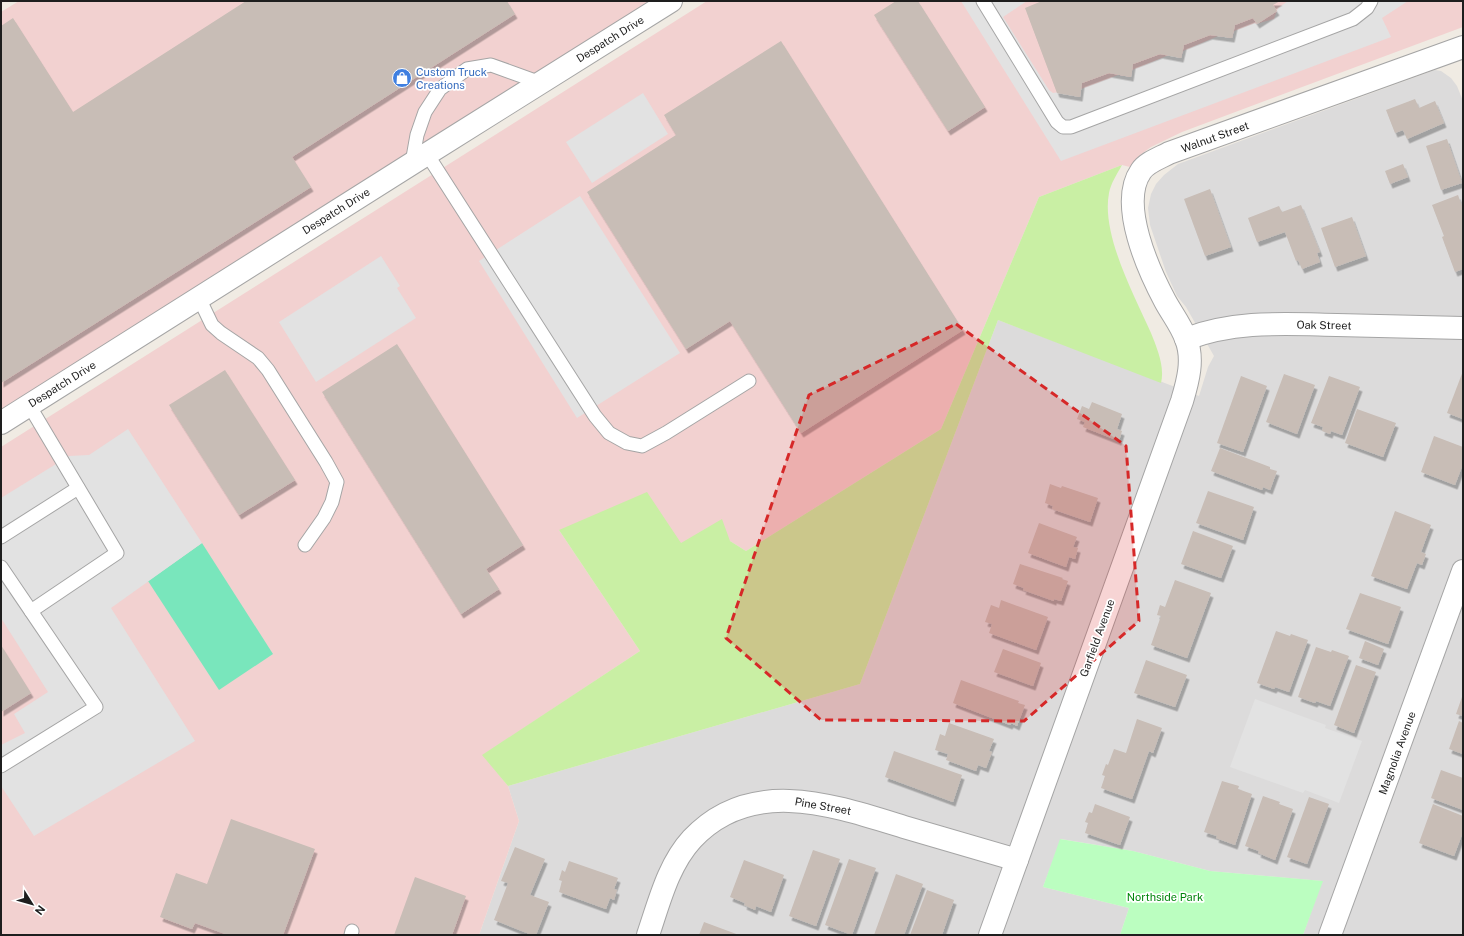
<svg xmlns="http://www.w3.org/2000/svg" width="1464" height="936" font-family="'Public Sans',sans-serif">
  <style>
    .residential { fill: #dcdbdb }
    .commercial { fill: #f2d1d0 }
    .grass { fill: #c9efa4 }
    .park { fill: #bbfec0 }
    .pitch { fill: #79e6bc }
    .parking { fill: #e2e2e2 }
    .building { fill: #c8bdb6; filter: url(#shadow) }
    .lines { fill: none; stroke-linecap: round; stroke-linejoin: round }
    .service-casing { stroke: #a5a5a5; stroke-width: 15 }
    .minor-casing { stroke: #a5a5a5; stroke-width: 24 }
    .service { stroke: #fff; stroke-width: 13 }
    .minor { stroke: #fff; stroke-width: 22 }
    .marked { fill: #d62828; fill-opacity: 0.2; stroke: #d62828; stroke-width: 3; stroke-dasharray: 8 5; stroke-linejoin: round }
    .labels { text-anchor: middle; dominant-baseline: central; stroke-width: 3.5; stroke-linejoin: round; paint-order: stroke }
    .street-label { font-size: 11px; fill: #1e1e1e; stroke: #fff }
    .shop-label { font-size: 11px; fill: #366cbe; stroke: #fff; text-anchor: start }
    .park-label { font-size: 11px; fill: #02860c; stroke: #fff }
  </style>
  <defs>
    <filter id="shadow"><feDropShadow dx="2.5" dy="4.5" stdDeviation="0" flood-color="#0004"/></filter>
  </defs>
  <rect width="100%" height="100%" fill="#f0ebe3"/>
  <path class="residential" d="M1435 70 1441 71 1451 78 1457 86 1463 101V935H1303L1322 881 1210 871 1133 851 1061 839 1043 887 1129 908 1120 935H479L519 821 508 786 860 684 998 320 1199 396 1208 367 1214 356 1186 307 1177 296 1166 272 1150 225 1148 208 1151 194 1156 184 1164 175 1178 164Z"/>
  <g class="commercial">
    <path d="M19 1H650L325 208 1 411V12Z"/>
    <path d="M707 1H1463V27L1182 132 1151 147 1140 155 1130 167 1122 165 1039 197 941 429 746 551 730 541 681 544 559 530 640 651 483 755 508 786 519 821 479 935H1V447Z"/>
  </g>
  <path class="grass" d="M1122 165C1117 174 1111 183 1109 193 1101 234 1134 295 1151 333 1157 348 1165 367 1161 383L998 320 860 684 508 786 482 755 640 651 559 530 647 492 681 543 722 519 730 541 746 551 941 429 1039 197Z"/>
  <path class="park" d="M1060 839 1133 851 1210 871 1323 881 1303 935H1120L1129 908 1043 887Z"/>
  <path class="pitch" d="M202 543 273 654 219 690 148 581Z"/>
  <g class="parking">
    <path d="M961 1H1027L1003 17 1049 90 1053 93 1059 92 1080 97 1081 89 1118 75 1131 77 1132 70 1169 55 1181 58 1183 51 1218 36 1232 38 1234 31 1255 23 1256 24 1274 19 1278 8 1288 1H1408L1382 18 1391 37 1061 161Z"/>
    <path d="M643 93 668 134 592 183 566 142Z"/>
    <path d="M580 196 680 353 577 418 479 261Z"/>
    <path d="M381 256 400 286 397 288 416 318 316 382 279 322Z"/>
    <path d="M128 429 202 543 111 608 195 741 34 836 1 786V745L25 733 14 714 48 692 1 618V498L69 456 89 455Z"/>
    <path d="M1255 699 1326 725 1325 728 1362 741 1339 803 1305 790 1303 793 1230 767Z"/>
  </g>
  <g class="building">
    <path d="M246 1H507L515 14 292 157 311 187 1 383V26L13 18 73 112Z"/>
    <path d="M896 1H918L985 107 948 131 874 15Z"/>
    <path d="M1042 1H1280L1273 5 1277 11 1257 24 1253 18 1235 25 1232 38 1210 35 1184 45 1181 58 1160 54 1133 64 1131 77 1109 73 1082 83 1080 97 1057 93 1025 8Z"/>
    <path d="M781 41 963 330 801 433 730 321 686 349 587 192 676 135 664 115Z"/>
    <path d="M1415 99 1419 108 1435 101 1444 123 1407 139 1403 130 1395 133 1386 110Z"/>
    <path d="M1447 139 1462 183 1441 190 1426 146Z"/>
    <path d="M1403 164 1408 177 1390 184 1385 171Z"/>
    <path d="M1210 189 1231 247 1205 256 1184 199Z"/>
    <path d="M1458 195 1463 209V269L1455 272 1442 237 1444 236 1432 205Z"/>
    <path d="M1301 205 1320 252 1317 253 1320 262 1302 269 1298 260 1296 261 1285 232 1257 242 1248 218 1279 206 1282 212Z"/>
    <path d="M1352 217 1366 256 1335 267 1321 228Z"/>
    <path d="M397 344 523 545 486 569 499 589 461 614 322 392Z"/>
    <path d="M225 370 295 480 239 515 169 405Z"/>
    <path d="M1463 371V419L1447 413Z"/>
    <path d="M1284 374 1315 385 1297 434 1266 422Z"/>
    <path d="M1241 376 1267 386 1243 452 1217 443Z"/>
    <path d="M1329 376 1360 387 1342 435 1331 431 1330 434 1322 431 1323 427 1311 423Z"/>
    <path d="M1092 402 1122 414 1117 429 1122 431 1119 441 1083 427 1085 422 1077 419 1082 406 1089 409Z"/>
    <path d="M1357 409 1396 423 1383 457 1345 443Z"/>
    <path d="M1434 436 1463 447V464L1455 485 1421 472Z"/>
    <path d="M1220 448 1270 467V469L1277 471 1270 490 1263 487 1262 490 1211 471Z"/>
    <path d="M1050 484 1061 488 1062 486 1098 498 1090 522 1052 509 1053 506 1045 503Z"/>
    <path d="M1208 491 1254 507 1243 540 1196 523Z"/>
    <path d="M1395 511 1431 525 1421 552 1426 554 1422 565 1417 563 1407 589 1371 576Z"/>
    <path d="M1039 523 1077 537 1073 547 1078 548 1075 559 1069 557 1066 567 1028 553Z"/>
    <path d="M1193 531 1233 546 1221 578 1181 564Z"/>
    <path d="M1020 564 1063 578 1062 579 1068 581 1061 601 1054 599V601L1023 590 1024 588 1013 584Z"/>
    <path d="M1175 580 1211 593 1187 658 1151 645 1161 616 1157 615 1160 605 1165 607Z"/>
    <path d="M1360 593 1401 607 1388 644 1346 629Z"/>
    <path d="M1001 600 1048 617 1036 650 989 633 992 624 985 622 991 605 999 608Z"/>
    <path d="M1276 631 1290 636 1291 634 1308 640 1289 692 1275 687 1274 689 1257 683Z"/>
    <path d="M1365 641 1384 649 1378 665 1359 658Z"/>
    <path d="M1 645 31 693 1 712Z"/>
    <path d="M1316 647 1331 652 1332 650 1349 656 1330 706 1316 701 1315 703 1298 697Z"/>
    <path d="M1003 649 1041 663 1033 686 994 672Z"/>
    <path d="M1146 660 1187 675 1175 707 1134 693Z"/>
    <path d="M1356 665 1376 672 1354 733 1334 725Z"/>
    <path d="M961 680 1019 701 1018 703 1025 705 1017 726 1011 723 1010 725 953 703Z"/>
    <path d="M1463 694V716L1456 714Z"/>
    <path d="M1137 719 1162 728 1153 753 1149 751 1132 799 1101 788 1105 776 1102 775 1106 764 1108 765 1114 749 1126 753Z"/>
    <path d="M1459 721 1463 723V754L1449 749Z"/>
    <path d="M949 723 994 739 989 751 992 752 986 768 978 765 976 771 946 760 948 754 935 750 940 734 945 736Z"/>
    <path d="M894 751 962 775 953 802 885 777Z"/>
    <path d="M1441 770 1463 778V810L1431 798Z"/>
    <path d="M1222 781 1239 786 1238 789 1252 794 1235 845 1216 838 1217 836 1204 832Z"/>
    <path d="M1263 796 1280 802 1279 804 1293 809 1275 860 1258 853 1259 851 1245 846Z"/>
    <path d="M1309 797 1329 804 1307 864 1287 857Z"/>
    <path d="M1095 804 1130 817 1120 845 1085 833 1088 823 1085 822 1089 812 1092 813Z"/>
    <path d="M1433 804 1463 816V832L1454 856 1419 843Z"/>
    <path d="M231 819 315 849 283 935H228L195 923 192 929 160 917 176 873 207 884Z"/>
    <path d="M515 847 545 859 530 895 549 902 536 935H532L494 920 508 883 501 881Z"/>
    <path d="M813 850 840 859 816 926 789 916Z"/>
    <path d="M849 859 876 868 852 935 825 925Z"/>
    <path d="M744 860 784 875 771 912 756 906 755 910 744 905 745 903 730 897Z"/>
    <path d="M569 861 618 878 614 889 617 890 614 900 610 898 606 909 559 892 562 881 559 880 562 870 565 872Z"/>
    <path d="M896 874 923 884 904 935H874Z"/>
    <path d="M415 877 466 896 452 935H394Z"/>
    <path d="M927 890 954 900 942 935H910Z"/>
    <path d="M704 922 739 935H699Z"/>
  </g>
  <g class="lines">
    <g class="service-casing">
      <g id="service">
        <path d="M983 1 1057 122 1063 127H1071L1353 19 1367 8 1371 1"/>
        <path d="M427 154 595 416 609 433 627 443 642 446 666 433 749 381"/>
        <path d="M412 163 417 135 425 112 440 89 467 69 491 65 541 83"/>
        <path d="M199 298 212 325 221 333 258 358 268 370 326 462 337 482 332 502 324 518 305 545"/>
        <path d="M29 405 117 553 31 611"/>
        <path d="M1 537 78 488"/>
        <path d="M1 567 96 707 1 766"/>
        <path d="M351 935 352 931"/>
      </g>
    </g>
    <g class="minor-casing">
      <g id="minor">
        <path d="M1186 339C1236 320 1285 324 1337 325 1379 326 1421 327 1463 328"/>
        <path d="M1 423 427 154 671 1"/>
        <path d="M648 935C659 903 668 865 692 839 751 776 833 805 904 827 942 838 980 849 1017 860"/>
        <path d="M990 935 1182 401C1188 381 1194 359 1186 339 1181 325 1172 314 1165 301 1149 271 1118 204 1141 171 1147 162 1160 158 1169 153L1463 47"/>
        <path d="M1330 935 1463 571"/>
      </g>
    </g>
    <use href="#service" class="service"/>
    <use href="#minor" class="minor"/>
  </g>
  <path class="marked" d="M956 324 1126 446 1139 621 1024 721 821 720 726 638 809 395Z"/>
  <defs>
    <g id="shop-disc" transform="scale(1)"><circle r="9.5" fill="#3f7fe0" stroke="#fff"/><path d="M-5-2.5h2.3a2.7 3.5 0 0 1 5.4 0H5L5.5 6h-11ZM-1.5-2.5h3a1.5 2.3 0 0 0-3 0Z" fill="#fff"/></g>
  </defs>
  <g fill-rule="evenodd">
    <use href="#shop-disc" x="402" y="78"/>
  </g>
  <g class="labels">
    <g class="street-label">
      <text transform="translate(610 39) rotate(-32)">Despatch Drive</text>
      <text transform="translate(1215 137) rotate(-20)">Walnut Street</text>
      <text transform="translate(336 211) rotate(-32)">Despatch Drive</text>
      <text transform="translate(1324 325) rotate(1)">Oak Street</text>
      <text transform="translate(62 384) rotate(-32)">Despatch Drive</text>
      <text transform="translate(1097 638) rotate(-70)">Garfield Avenue</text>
      <text transform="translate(1397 753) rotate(-70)">Magnolia Avenue</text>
      <text transform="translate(823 806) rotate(10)">Pine Street</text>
    </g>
    <g class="shop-label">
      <text x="416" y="72">Custom Truck<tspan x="416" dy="13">Creations</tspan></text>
    </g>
    <g class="park-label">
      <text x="1165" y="897">Northside Park</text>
    </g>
  </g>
  <rect width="1464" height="936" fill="none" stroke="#1e1e1e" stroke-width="4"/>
  <g transform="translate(32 904) rotate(127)" stroke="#ffffff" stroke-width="3" paint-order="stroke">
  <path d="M0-3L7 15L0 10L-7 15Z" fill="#1e1e1e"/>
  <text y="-6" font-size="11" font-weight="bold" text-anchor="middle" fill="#1e1e1e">N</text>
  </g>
</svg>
